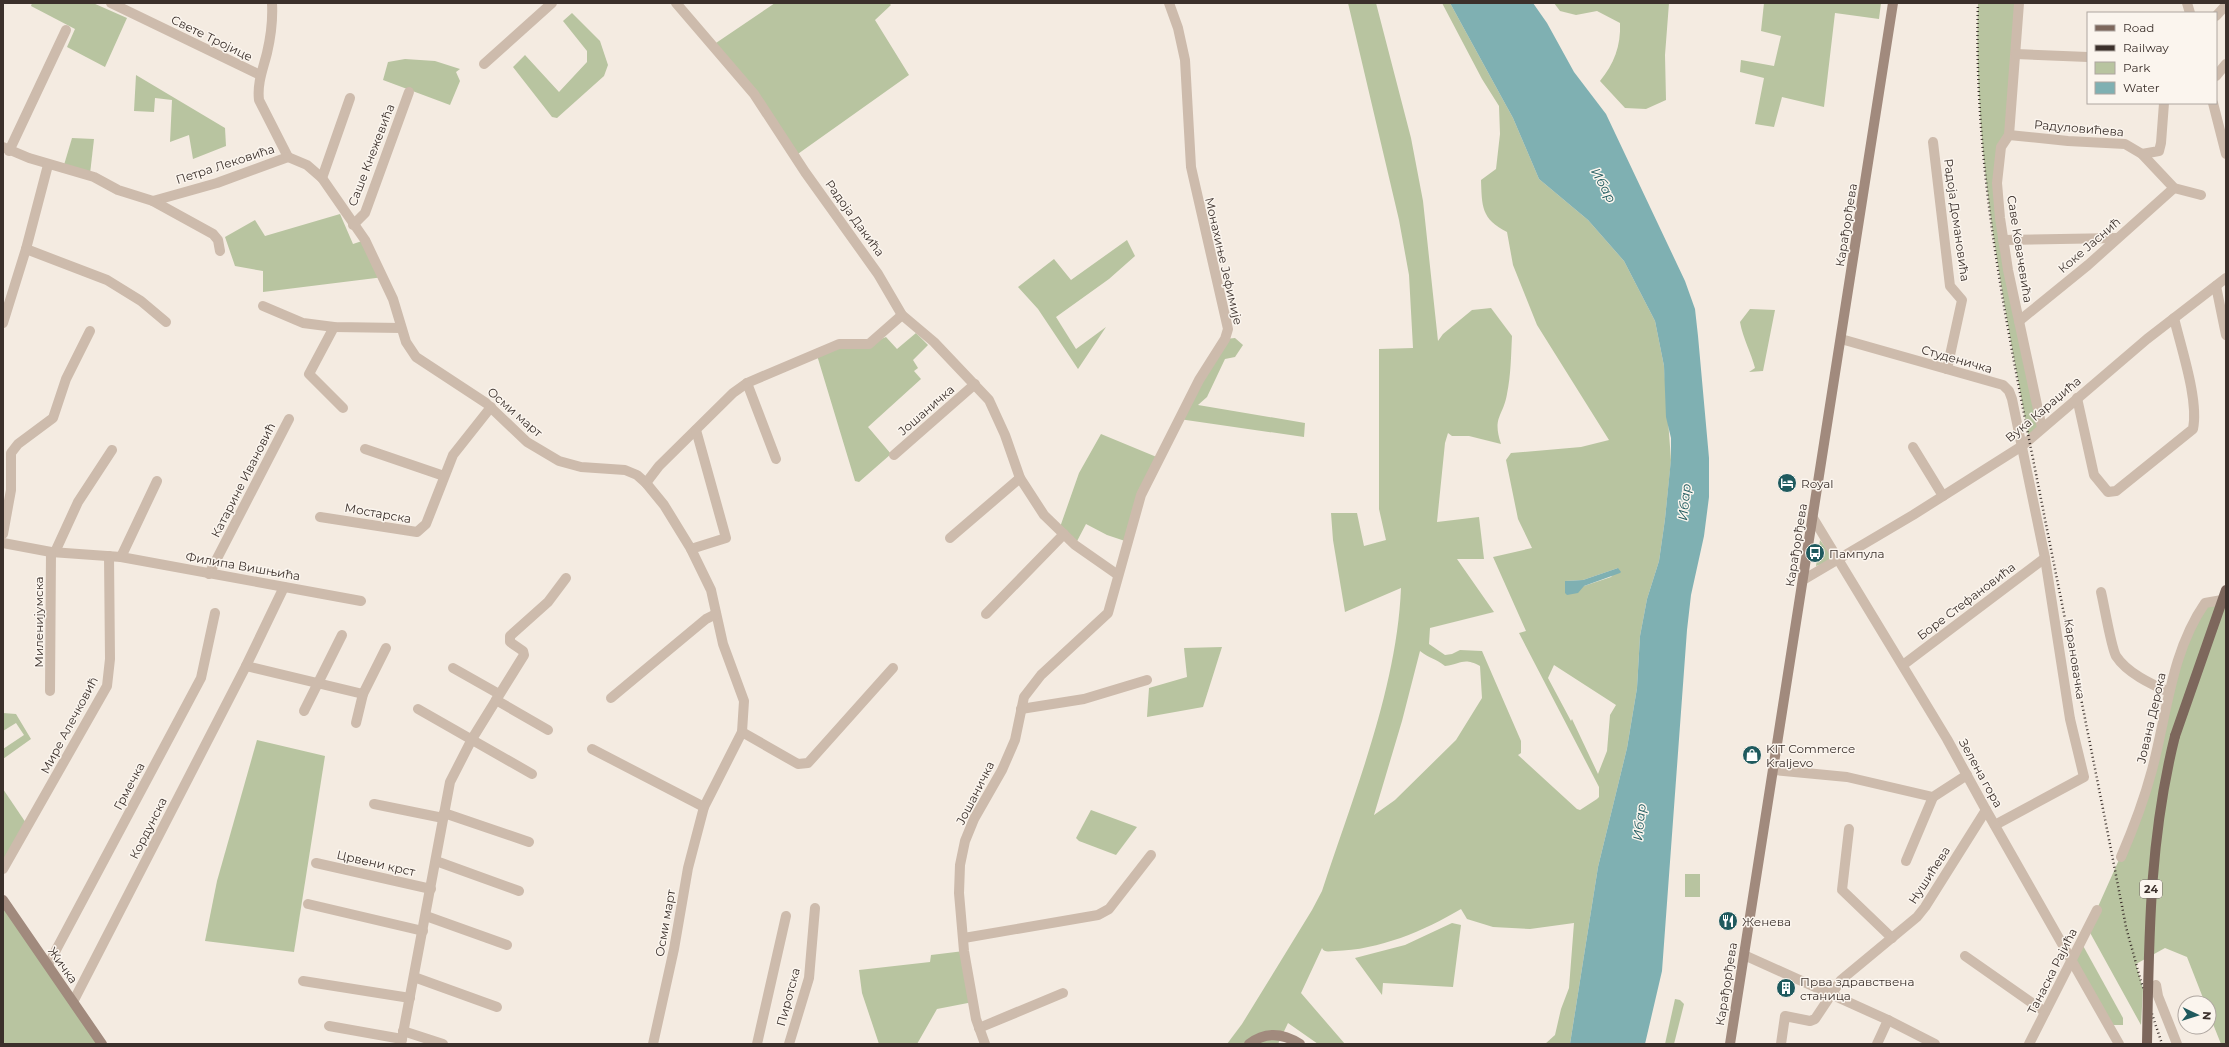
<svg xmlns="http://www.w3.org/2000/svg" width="2229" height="1047" font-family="Montserrat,sans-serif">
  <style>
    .green { fill: #b8c4a0; fill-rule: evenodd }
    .water { fill: #7fb0b2 }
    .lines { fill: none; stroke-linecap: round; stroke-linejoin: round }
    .street { stroke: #cdbbac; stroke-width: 10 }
    .secondary { stroke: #a18a7d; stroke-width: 10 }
    .primary { stroke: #7d675c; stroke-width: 10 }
    .rail { stroke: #3b302b; stroke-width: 2.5; stroke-dasharray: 1 3; stroke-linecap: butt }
    .primary-bridge { stroke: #7d675c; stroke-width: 10 }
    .labels { text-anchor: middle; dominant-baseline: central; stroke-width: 3; stroke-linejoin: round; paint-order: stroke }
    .shield { fill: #fbf5ee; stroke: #756b66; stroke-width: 1 }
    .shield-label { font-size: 11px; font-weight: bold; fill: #3b302b }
    .street-label { font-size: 12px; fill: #3b302b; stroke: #fbf5ee }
    .poi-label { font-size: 12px; fill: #3b302b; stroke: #fbf5ee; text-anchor: start }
    .water-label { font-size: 13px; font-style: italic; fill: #1f5a5e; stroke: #fbf5ee }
  </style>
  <rect width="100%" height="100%" fill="#f4ebe1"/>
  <g class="green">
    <path d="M32 3H93L127 18 105 67 67 47 75 29 31 6Z"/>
    <path d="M775 3H889L891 5 875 20 909 75 795 156 713 45Z"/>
    <path d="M1348 3H1376L1411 138 1423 201 1438 341 1443 334 1472 310 1491 308 1512 336C1511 355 1511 375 1507 394 1503 417 1492 417 1501 444L1469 436H1452L1448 433 1445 443 1437 522 1479 517 1484 559H1457L1494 612 1430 628 1429 644 1445 655 1452 654 1460 650 1482 651 1521 741V753L1518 755 1577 809 1580 810 1597 799 1599 797V787L1519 633 1526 631 1493 557 1532 548 1518 519 1506 460 1511 453 1581 447 1609 440 1537 325 1513 265 1507 232C1481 219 1482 206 1481 180L1496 169 1500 134 1499 106 1482 79 1442 3H1450L1513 118 1539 179 1588 220 1624 261 1655 321 1664 366 1671 460 1665 519 1659 561 1647 599 1640 636 1637 688 1627 748 1598 867 1570 1044H1545L1555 1035 1561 1009 1569 988 1574 923 1530 929 1493 927 1467 919 1461 909C1424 931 1379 950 1335 951 1330 951 1324 953 1322 948L1301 993 1345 1044H1318L1288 1023 1278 1044H1227L1242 1024 1312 910 1322 891C1353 796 1397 689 1401 588L1345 612 1333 540 1331 513H1357L1364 546 1386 540 1379 509V349L1413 348 1409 275 1399 220ZM1618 568 1611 577 1584 586 1565 581 1583 580ZM1420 651C1428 658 1437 659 1445 666 1462 664 1463 657 1480 666L1482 698 1456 740 1395 800 1374 815 1402 721ZM1554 665 1616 705 1610 715 1607 751 1598 774 1572 719 1571 721 1548 678Z"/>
    <path d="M1554 3H1669L1665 55 1666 100 1646 109 1625 108 1600 81C1614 64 1621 46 1620 23L1597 11 1576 15 1560 11Z"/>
    <path d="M1764 3H1881L1879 19 1835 13 1824 107 1782 97 1774 127 1755 124 1764 78 1740 72 1741 60 1774 66 1781 36 1761 31Z"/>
    <path d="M1978 3H2019L2009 135 2001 147 2000 218 2042 428 2029 439C2002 294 1973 152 1978 3Z"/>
    <path d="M572 13 600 41 608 65 604 76 557 118 552 117 513 67 525 55 559 92 587 62V51L563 21Z"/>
    <path d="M405 59 435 61 460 69 456 72 460 81 450 105 383 80 388 62Z"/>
    <path d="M136 75 225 128 226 146 193 159 189 135 170 142 172 100 155 98 154 112 134 111Z"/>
    <path d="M72 138 94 139 90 174 64 165Z"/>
    <path d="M340 214 353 244 365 240 384 277 263 292V271L235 266 225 237 255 220 265 236Z"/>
    <path d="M1127 240 1135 256 1109 279 1056 317 1076 349 1106 327 1078 369 1038 309 1018 287 1054 259 1071 280Z"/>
    <path d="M1750 309 1775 310 1763 371 1749 372 1755 368C1751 352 1743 339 1740 322Z"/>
    <path d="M916 333 928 345 913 360 918 368 914 371 921 379 868 427 891 454 859 482 855 481 816 352 869 344 886 337 897 349Z"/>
    <path d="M1235 338 1243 345 1235 357 1225 359 1207 397 1198 405 1305 423 1304 437 1179 419 1225 339Z"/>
    <path d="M1101 434 1159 458 1128 542 1107 535 1086 524 1075 545 1059 530 1079 473Z"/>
    <path d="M1820 540 1829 552 1831 558 1826 563 1816 566Z"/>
    <path d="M2226 590V1044H2221L2209 1014V1003H2205L2187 957 2165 948 2136 964 2143 989 2141 1025 2088 929 2135 824 2172 680 2205 603 2222 600Z"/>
    <path d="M1222 647 1203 707 1147 717 1149 688 1187 677 1184 648Z"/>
    <path d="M3 713 16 714 31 739 3 759V749L24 735 16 723 3 731Z"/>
    <path d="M257 740 325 756 294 952 205 941 217 881Z"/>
    <path d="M3 789 28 826 3 869Z"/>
    <path d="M1091 810 1137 827 1116 855 1079 841 1076 838Z"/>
    <rect x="1685" y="874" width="15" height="23"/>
    <path d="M3 900 102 1044H3Z"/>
    <path d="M1452 923 1461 925 1453 987 1383 983 1382 995 1355 958 1405 945Z"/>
    <path d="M2081 942 2123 1018V1025H2109L2072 960Z"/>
    <path d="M964 951 973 1002 937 1009 917 1044H879L862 993 859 970 930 962 931 955Z"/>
    <path d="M1675 999 1680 1000 1684 1004 1674 1044H1665Z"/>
  </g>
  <g class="water">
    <path d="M1450 3H1533L1547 23 1574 72 1606 114 1685 281 1695 309 1698 336 1709 458V497L1704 536 1691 595 1687 630 1662 971 1645 1044H1570L1598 867 1627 748 1637 688 1640 636 1647 599 1659 561 1665 519 1671 459V438L1666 417 1664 366 1655 321 1624 261 1588 220 1539 179 1513 118Z"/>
    <path d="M1618 568 1621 572 1620 573 1584 586 1578 593 1567 595 1565 593V581L1583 580Z"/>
  </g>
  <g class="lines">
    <g class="street">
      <path d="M111 3 260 75"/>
      <path d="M272 3C273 21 271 36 267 53 263 69 257 83 259 100L288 157"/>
      <path d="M676 3 754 94 805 172 878 274 902 315 934 342 989 400 1005 435 1020 478 1044 515 1075 545 1118 575"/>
      <path d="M2019 3 2009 135 2001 147 1997 183 2000 218 2008 270 2042 428"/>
      <path d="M2187 3 2190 13"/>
      <path d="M2216 16 2226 5"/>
      <path d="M2016 54 2088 57"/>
      <path d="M484 64 552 3"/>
      <path d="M2216 76 2226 64"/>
      <path d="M2213 103 2226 154"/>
      <path d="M2009 135 2068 141 2125 144 2142 154 2174 188 2201 195"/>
      <path d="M1933 142 1950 286 1962 300 1947 369"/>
      <path d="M3 147 29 158 94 177 118 190 153 201 217 183 288 157"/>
      <path d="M9 151 66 30"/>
      <path d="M2142 154 2159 151 2161 143 2164 103"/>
      <path d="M288 157 307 165 322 178 365 240 393 299 406 342 416 357 486 403 527 442 559 461 581 467 625 470 637 475 646 483 664 505 691 549 711 590 723 644 744 701 742 732 704 807 688 868 674 949 653 1044"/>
      <path d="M322 178 350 98"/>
      <path d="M153 201 213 234 218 240 220 251"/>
      <path d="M353 225 365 213 409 92"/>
      <path d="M2003 240 2117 238"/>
      <path d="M26 249 107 280 141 301 166 322"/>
      <path d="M2216 286 2226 335"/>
      <path d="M263 306 303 323 334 327 401 328"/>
      <path d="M2019 321 2088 265 2174 188"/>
      <path d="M3 323 26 249 48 165"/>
      <path d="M334 327 309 374 343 408"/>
      <path d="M1841 339 2003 385 2009 391 2012 399 2045 558 2070 719 2084 777 1995 825"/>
      <path d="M747 383 776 459"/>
      <path d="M2077 398 2094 475 2108 492 2116 491 2193 429C2199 400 2181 348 2174 318"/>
      <path d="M1913 447 1943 496"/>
      <path d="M365 449 444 476"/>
      <path d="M894 455 975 384"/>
      <path d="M646 483 659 466 733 393 747 383 839 344H869L902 315"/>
      <path d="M320 517 417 532 426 524 453 455 491 407"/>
      <path d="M1813 518 1947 739 1986 810 2119 1044"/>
      <path d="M3 534 11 490V453L18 444 53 418 66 379 90 331"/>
      <path d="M950 538 1020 478"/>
      <path d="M3 543 51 552 121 557 361 601"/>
      <path d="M691 549 726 538 696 430"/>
      <path d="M55 552 78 502 112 450"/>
      <path d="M121 557 157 481"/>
      <path d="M209 574 289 419"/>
      <path d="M1803 580 1913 515 2022 446 2147 339 2226 278"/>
      <path d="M2101 592C2104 604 2111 647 2116 656 2127 673 2151 684 2169 692"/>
      <path d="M986 614 1064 534"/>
      <path d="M1903 665 2045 558"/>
      <path d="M246 666 363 694 386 648"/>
      <path d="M453 668 499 694"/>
      <path d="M50 691 51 552"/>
      <path d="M611 698 706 619 716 614"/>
      <path d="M496 700 548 730"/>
      <path d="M418 709 532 774"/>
      <path d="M1021 709 1084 699 1147 680"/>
      <path d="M304 711 342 635"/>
      <path d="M356 723 363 694"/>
      <path d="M742 732 798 764 808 763 893 668"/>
      <path d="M592 749 704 807"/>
      <path d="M1774 770 1847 777 1933 797 1967 775"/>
      <path d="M374 804 443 818"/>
      <path d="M444 813 529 842"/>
      <path d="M1849 829 1842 890 1892 938"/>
      <path d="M2121 857C2133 829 2144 800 2152 770 2167 714 2171 652 2205 603L2222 600"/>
      <path d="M436 861 519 891"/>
      <path d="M1906 861 1933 797"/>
      <path d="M316 863 431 889"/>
      <path d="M3 869 107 686 110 659 109 556"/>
      <path d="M308 904 423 931"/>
      <path d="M426 916 507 945"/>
      <path d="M964 938 1098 915 1109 909 1151 855"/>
      <path d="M1744 955 1888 1020 1935 1044"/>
      <path d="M1965 956 2045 1012"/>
      <path d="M48 965 201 678 215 613"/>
      <path d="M414 977 497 1007"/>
      <path d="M303 981 410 998"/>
      <path d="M2156 985 2158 996 2177 1044"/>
      <path d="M73 1002 246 666 284 587"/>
      <path d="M329 1026 402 1039"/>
      <path d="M979 1028 1063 993"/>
      <path d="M403 1031 443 1044"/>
      <path d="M401 1044 450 782 472 739 524 655 523 651 510 642V636L548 602 566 578"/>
      <path d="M757 1044 786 916"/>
      <path d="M789 1044 809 978 815 908"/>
      <path d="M985 1044 976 1019 964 951 959 893 960 865 965 841 974 819 1002 770 1015 740 1024 697 1041 675 1108 613 1141 495 1199 380 1225 339 1228 329 1191 167 1185 60 1178 28 1169 3"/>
      <path d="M1781 1044 1785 1016 1810 1021 1815 1019 1841 980 1917 917 1925 907 1986 810"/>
      <path d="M1877 1044 1888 1020"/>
      <path d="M2029 1044 2097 910"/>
    </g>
    <g class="secondary">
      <path d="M3 900 102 1044"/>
      <path d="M1249 1044C1266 1031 1283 1033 1300 1044"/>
      <path d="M1730 1044 1893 3"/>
    </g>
    <path class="primary" d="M2175 736 2226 590"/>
    <path class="rail" d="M1978 3C1973 162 2005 318 2036 474 2066 625 2097 776 2126 927L2140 978 2162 1044"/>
    <path class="primary-bridge" d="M2147 1044C2149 938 2149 840 2175 736"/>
  </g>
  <defs>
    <g id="hotel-disc" transform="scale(1)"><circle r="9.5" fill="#1f5a5e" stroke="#fbf5ee"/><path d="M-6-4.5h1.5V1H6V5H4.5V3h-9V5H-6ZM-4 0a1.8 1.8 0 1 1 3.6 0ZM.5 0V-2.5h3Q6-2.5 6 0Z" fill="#fff"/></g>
    <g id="bus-disc" transform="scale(1)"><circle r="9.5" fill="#1f5a5e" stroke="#fbf5ee"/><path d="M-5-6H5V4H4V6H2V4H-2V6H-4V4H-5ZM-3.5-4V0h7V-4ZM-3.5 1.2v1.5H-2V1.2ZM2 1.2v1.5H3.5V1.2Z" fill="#fff"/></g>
    <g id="shop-disc" transform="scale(1)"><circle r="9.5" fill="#1f5a5e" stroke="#fbf5ee"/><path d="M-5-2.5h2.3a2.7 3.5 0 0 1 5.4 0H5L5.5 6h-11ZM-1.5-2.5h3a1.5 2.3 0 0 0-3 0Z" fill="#fff"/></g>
    <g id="restaurant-disc" transform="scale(1)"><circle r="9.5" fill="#1f5a5e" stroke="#fbf5ee"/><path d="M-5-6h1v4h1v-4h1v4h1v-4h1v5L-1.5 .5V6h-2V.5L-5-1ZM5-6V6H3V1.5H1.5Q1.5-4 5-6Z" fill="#fff"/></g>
    <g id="building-disc" transform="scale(1)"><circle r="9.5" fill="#1f5a5e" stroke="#fbf5ee"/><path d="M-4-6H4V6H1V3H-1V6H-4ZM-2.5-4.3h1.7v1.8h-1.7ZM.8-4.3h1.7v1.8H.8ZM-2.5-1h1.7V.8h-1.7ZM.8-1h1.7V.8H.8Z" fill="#fff"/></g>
  </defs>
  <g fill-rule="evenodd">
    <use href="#hotel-disc" x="1787" y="483"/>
    <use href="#bus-disc" x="1815" y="553"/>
    <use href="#shop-disc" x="1752" y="755"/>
    <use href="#restaurant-disc" x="1728" y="921"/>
    <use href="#building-disc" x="1786" y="988"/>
  </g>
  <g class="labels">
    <rect class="shield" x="2140" y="880" width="22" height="18" rx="3"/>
    <g class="shield-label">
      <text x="2151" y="889">24</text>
    </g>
    <g class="street-label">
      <text transform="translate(212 38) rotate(26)">Свете Тројице</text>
      <text transform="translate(2079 128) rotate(5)">Радуловићева</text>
      <text transform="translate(371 155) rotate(-69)">Саше Кнежевића</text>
      <text transform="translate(225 164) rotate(-18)">Петра Лековића</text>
      <text transform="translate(855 218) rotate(54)">Радоја Дакића</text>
      <text transform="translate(1957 220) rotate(82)">Радоја Домановића</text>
      <text transform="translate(1846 225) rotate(-81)">Карађорђева</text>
      <text transform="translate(2089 245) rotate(-41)">Коке Јаснић</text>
      <text transform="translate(2020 249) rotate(81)">Саве Ковачевића</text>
      <text transform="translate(1224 261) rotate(77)">Монахиње Јефимије</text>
      <text transform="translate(1957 359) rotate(16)">Студеничка</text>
      <text transform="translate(2043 409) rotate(-40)">Вука Караџића</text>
      <text transform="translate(926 410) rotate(-41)">Јошаничка</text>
      <text transform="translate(515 412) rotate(41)">Осми март</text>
      <text transform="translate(243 480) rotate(-63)">Катарине Ивановић</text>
      <text transform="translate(378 513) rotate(10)">Мостарска</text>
      <text transform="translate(1796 545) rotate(-81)">Карађорђева</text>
      <text transform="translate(243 566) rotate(10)">Филипа Вишњића</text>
      <text transform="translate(1966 601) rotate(-37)">Боре Стефановића</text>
      <text transform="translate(38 622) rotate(-90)">Миленијумска</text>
      <text transform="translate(2075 659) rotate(81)">Карановачка</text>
      <text transform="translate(2151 718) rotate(-77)">Јована Дерока</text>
      <text transform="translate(69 725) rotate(-62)">Мире Алечковић</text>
      <text transform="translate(1981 773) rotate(61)">Зелена гора</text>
      <text transform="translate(129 786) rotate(-62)">Грмечка</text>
      <text transform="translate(975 793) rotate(-63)">Јошаничка</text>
      <text transform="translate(148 828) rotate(-63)">Кордунска</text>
      <text transform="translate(376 863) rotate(13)">Црвени крст</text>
      <text transform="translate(1929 875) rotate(-57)">Нушићева</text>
      <text transform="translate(665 923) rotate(-80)">Осми март</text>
      <text transform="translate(63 965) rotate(55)">Жичка</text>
      <text transform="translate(2052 971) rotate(-63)">Танаска Рајића</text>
      <text transform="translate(1726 984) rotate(-81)">Карађорђева</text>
      <text transform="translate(788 997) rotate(-75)">Пиротска</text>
    </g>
    <g class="poi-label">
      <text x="1801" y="483">Royal</text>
      <text x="1829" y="553">Пампула</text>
      <text x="1766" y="748">KIT Commerce<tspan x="1766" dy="14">Kraljevo</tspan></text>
      <text x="1742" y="921">Женева</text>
      <text x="1800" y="981">Прва здравствена<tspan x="1800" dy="14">станица</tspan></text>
    </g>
    <g class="water-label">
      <text transform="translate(1604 185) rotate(61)">Ибар</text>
      <text transform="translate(1684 502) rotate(-84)">Ибар</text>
      <text transform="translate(1639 822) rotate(-84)">Ибар</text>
    </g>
  </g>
  <rect width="2229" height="1047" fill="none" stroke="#3b302b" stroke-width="8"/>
  <rect x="2087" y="12" width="130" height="92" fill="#fbf5ee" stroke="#aea6a0"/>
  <rect x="2095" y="25" width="20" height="6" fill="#7d675c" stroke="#aea6a0"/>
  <text x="2123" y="32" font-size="12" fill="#3b302b">Road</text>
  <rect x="2095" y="45" width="20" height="6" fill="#3b302b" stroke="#aea6a0"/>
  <text x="2123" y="52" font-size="12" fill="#3b302b">Railway</text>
  <rect x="2095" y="62" width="20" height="12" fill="#b8c4a0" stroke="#aea6a0"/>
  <text x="2123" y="72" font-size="12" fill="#3b302b">Park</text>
  <rect x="2095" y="82" width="20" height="12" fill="#7fb0b2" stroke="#aea6a0"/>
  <text x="2123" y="92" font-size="12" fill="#3b302b">Water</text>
  <g transform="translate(2197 1015) rotate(94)"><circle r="19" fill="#fbf5ee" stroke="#aea6a0"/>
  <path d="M0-3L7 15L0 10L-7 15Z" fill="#1f5a5e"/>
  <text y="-6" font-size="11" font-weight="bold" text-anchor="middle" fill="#3b302b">N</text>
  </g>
</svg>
